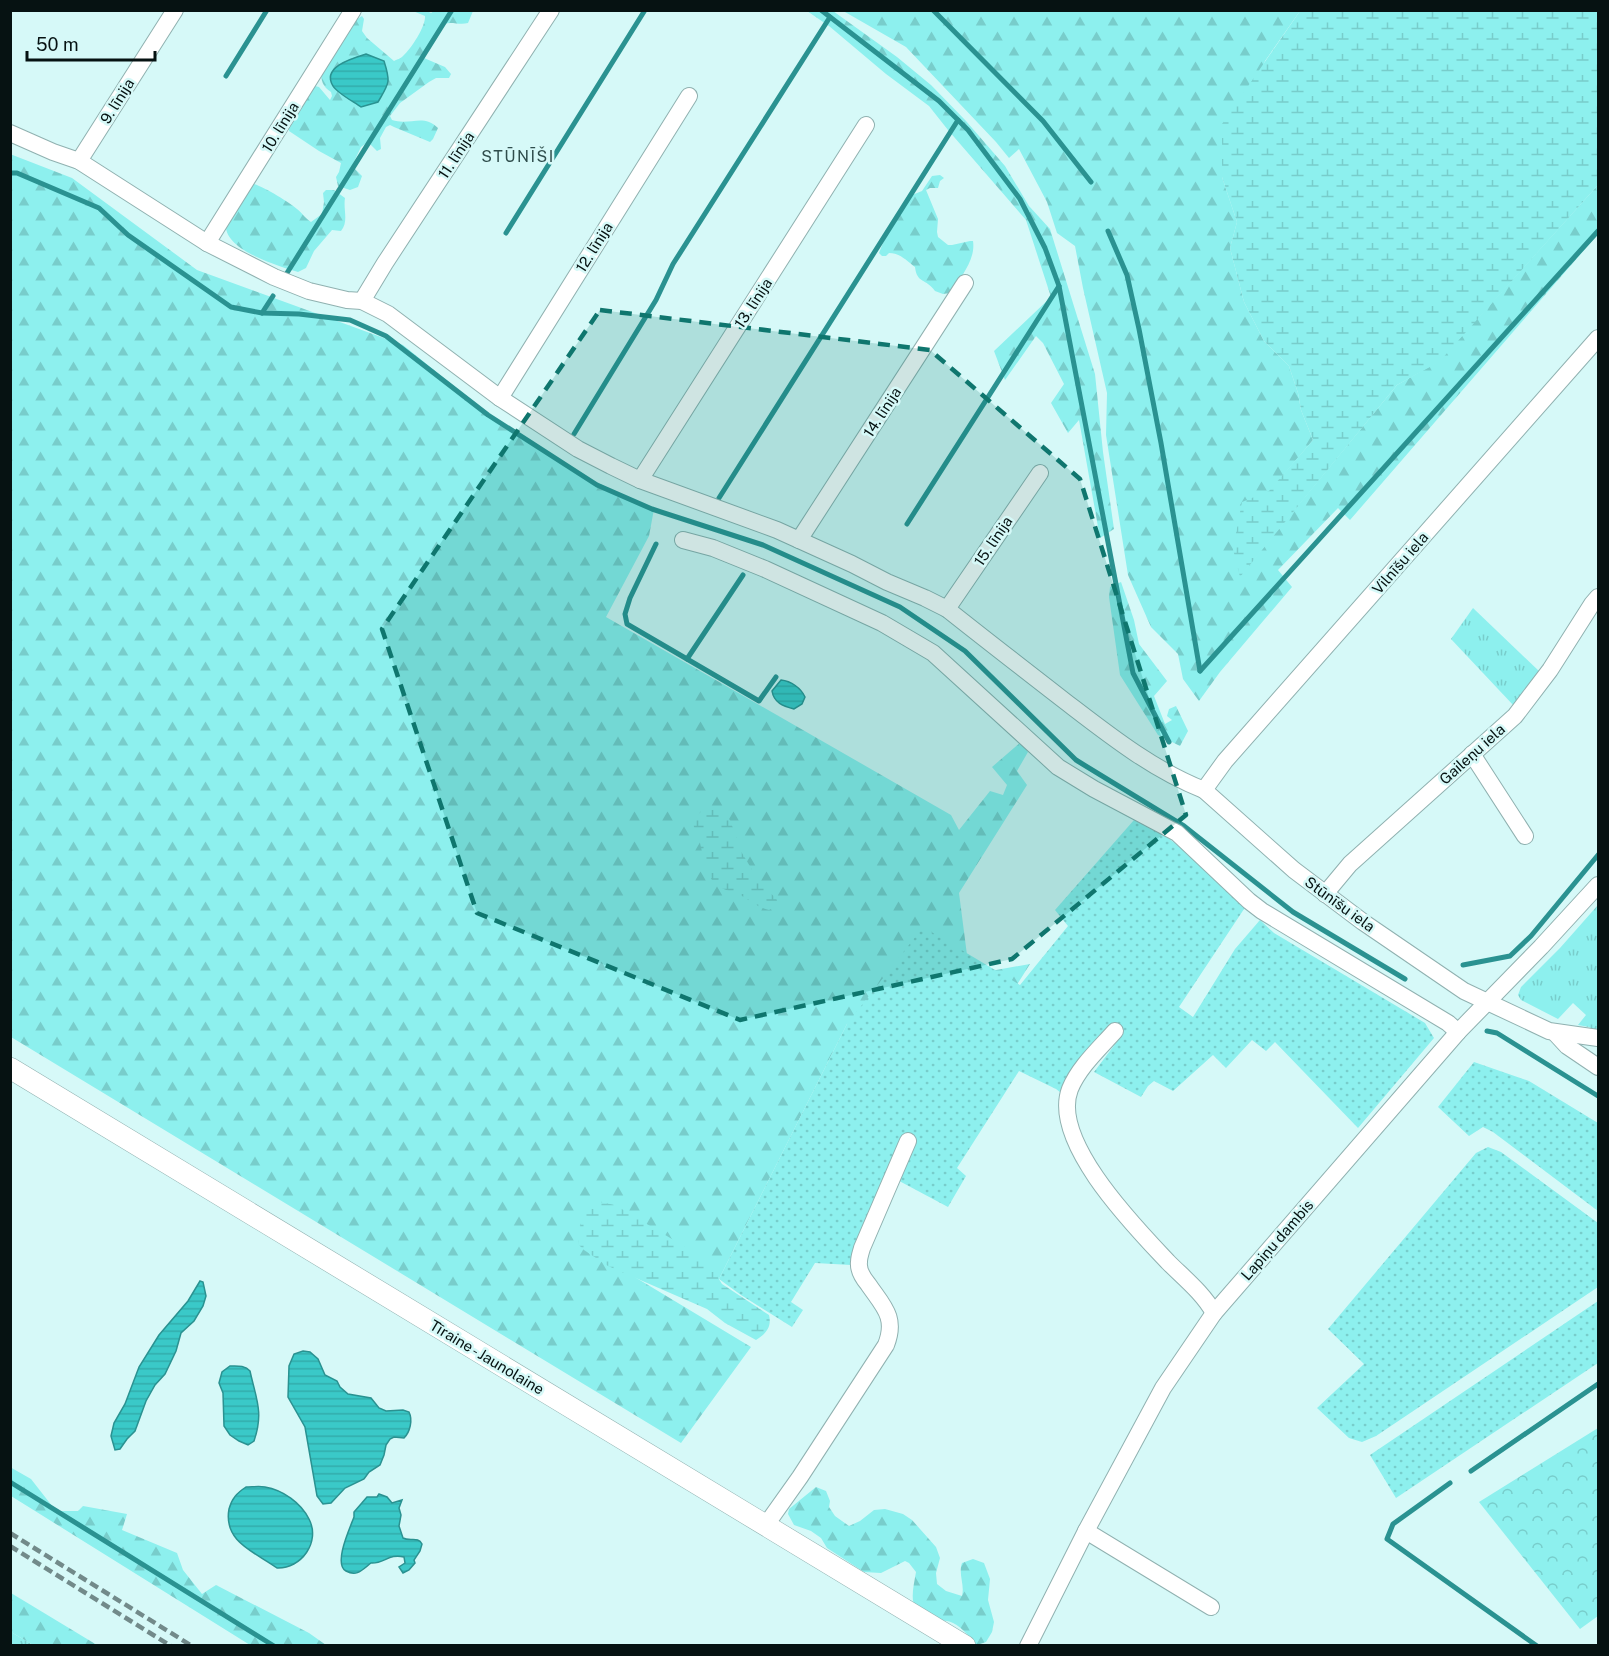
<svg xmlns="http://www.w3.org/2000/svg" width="1609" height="1656" font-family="'Public Sans',sans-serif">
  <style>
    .grass { fill: url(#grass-tufts) }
    .forest { fill: url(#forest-firs) }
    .wetland { fill: url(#wetland-marsh) }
    .park { fill: url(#park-crowns) }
    .garden { fill: url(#garden-dots) }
    .water { fill: url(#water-rules); stroke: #2a9291; stroke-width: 1.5 }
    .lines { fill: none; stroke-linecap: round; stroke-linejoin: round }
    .stream { stroke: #2a9291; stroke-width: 5 }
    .minor-casing { stroke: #90b1b0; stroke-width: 18 }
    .major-casing { stroke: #90b1b0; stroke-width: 22 }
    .minor { stroke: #fff; stroke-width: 16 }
    .major { stroke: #fff; stroke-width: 21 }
    .rail { stroke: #728a8a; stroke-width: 4.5; stroke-dasharray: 9 4.5; stroke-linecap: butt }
    .marked { fill: #0f766e; fill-opacity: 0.2; stroke: #0f766e; stroke-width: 4.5; stroke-dasharray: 12 8; stroke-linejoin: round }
    .labels { text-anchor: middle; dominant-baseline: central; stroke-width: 5; stroke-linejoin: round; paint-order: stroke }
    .street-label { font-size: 15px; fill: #061212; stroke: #d6f9f8 }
    .neighbourhood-label { font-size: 16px; letter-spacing: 1.5px; fill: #2f4d4c; stroke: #d6f9f8 }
  </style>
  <defs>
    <pattern id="grass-tufts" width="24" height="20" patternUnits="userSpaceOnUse" patternTransform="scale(1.5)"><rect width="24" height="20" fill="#8df0ee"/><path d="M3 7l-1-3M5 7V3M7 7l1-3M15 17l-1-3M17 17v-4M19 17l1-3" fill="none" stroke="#78cdcb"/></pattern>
    <pattern id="forest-firs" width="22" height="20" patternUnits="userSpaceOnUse" patternTransform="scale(1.5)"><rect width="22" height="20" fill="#8df0ee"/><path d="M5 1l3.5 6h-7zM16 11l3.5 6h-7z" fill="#78cdcb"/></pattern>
    <pattern id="wetland-marsh" width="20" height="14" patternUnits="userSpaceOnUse" patternTransform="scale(1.5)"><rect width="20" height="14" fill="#8df0ee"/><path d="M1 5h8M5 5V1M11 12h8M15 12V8" fill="none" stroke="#78cdcb"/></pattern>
    <pattern id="park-crowns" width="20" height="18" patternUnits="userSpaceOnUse" patternTransform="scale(1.5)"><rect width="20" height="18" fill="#8df0ee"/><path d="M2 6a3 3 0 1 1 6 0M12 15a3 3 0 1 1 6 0" fill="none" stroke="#78cdcb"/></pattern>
    <pattern id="garden-dots" width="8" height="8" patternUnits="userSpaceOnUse" patternTransform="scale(1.5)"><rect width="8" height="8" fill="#8df0ee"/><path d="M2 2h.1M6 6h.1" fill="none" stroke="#78cdcb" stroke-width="1.8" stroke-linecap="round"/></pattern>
    <pattern id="water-rules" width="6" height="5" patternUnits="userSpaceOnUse" patternTransform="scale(1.5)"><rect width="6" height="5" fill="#3ac9c8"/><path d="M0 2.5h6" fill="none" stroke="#32acab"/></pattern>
  </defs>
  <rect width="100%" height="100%" fill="#d6f9f8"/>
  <g class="grass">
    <path d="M1473 608 1540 672 1514 706 1451 639Z"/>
    <path d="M1598 905V1032L1589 1027 1578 1025 1586 1015 1573 1003 1558 1019 1521 1000 1518 995 1521 987 1560 948Z"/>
    <path d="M10 1632H11L33 1645H11Z"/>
  </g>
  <g class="forest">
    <path d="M845 10 1300 11 1265 61 1222 177 1237 222 1230 248 1244 302 1264 341 1289 366 1298 393 1301 410 1313 440 1269 492 1242 503 1240 576 1397 385 1439 361 1598 185V234L1350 520 1338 508 1278 570 1292 587 1220 672 1199 701 1183 679 1178 654 1151 627 1128 575 1106 435 1107 393 1083 288 1075 246 1057 233 1047 202 1019 149 1009 158 996 142 906 47 845 12Z"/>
    <path d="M413 11H427L431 13 434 11H473L468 23C458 26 448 19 439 27L424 58 445 67 451 74 449 78H436L429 82 400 103 390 116 392 120C410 126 423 113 438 128L433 139 430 142 394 127 390 125 386 127 380 138 381 149 377 151 368 142 361 147 352 166 362 176 358 187 350 190 338 186 336 177 339 172 341 163 319 151 289 131V127L315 86 319 87 330 100 332 96 331 92C323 87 320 80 322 71 323 63 348 30 354 21L362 16 364 19 362 31 367 38 394 61C398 59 400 59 403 56 411 49 426 26 425 16Z"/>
    <path d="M807 11H833L897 57 931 85 966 121 1005 166 1029 206 1050 229 1095 374 1103 452 1114 529 1100 538 1079 420 1068 433 1051 403 1064 384 1043 343 1036 336 1005 380 994 351 1051 297 1026 220 948 130 929 106 886 74 829 26Z"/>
    <path d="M10 154 72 178 197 270 403 345 507 429 556 459 600 484 654 509 649 536 606 617 951 815 959 830 990 791 1003 795 1007 785 992 767 1021 742 1028 752 1017 771 1027 785 959 893 967 955 975 967 996 970 1030 964 1013 991 847 1024 719 1279 613 1205 585 1247 751 1347 681 1443 11 1037Z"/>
    <path d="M940 175 944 178 940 181 938 188H930L926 190 938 219 937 232 938 237 948 245H952L970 241H973C976 260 960 278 950 293L943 294 935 291C926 278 917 284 915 267 907 261 900 253 889 253L886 256H882L879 253C886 233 898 216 907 197L922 191 932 176Z"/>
    <path d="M250 183C260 184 289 202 297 209 303 214 305 218 311 222L322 214 324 202 323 193 326 190H334L345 198C343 210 349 221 341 231L332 230 314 251 306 268 298 272C279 266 222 250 226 223 228 212 244 193 250 183Z"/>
    <path d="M1121 582 1134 620 1139 644 1167 681 1154 696 1165 724 1172 720 1167 716 1169 709 1176 706 1188 731 1180 746 1158 735 1120 675 1109 597 1110 587Z"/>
    <path d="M10 1467 31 1479 56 1511H78L83 1506 127 1514 122 1530 177 1553 183 1570 202 1594 216 1585 309 1633 326 1645H250L11 1496Z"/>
    <path d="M816 1487 826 1491 830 1501 829 1507 835 1516 849 1526 860 1521 874 1510 885 1509 903 1514 912 1520 936 1547 940 1558 936 1573 937 1584 946 1591 962 1596C965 1585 958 1574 962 1563L973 1559 984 1563 990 1579 988 1600 994 1622 992 1632 986 1642 977 1645C970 1638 963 1628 953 1623 945 1619 938 1622 930 1619 906 1612 913 1590 916 1572L909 1563 905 1561 881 1573 864 1572 827 1548 821 1538 811 1531 794 1525 788 1514 789 1509Z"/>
    <path d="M10 1593H11L97 1645H33L11 1632Z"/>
  </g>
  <g class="wetland">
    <path d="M1300 11H1598V185L1439 362 1397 385 1240 577 1233 549 1242 502 1269 491 1313 440 1301 410 1298 393 1289 366 1264 341 1244 302 1230 248 1237 222 1222 177V124Z"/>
    <path d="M705 808 720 810 730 820 742 853 757 878 777 900 775 907 769 910C759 908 752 902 744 897 736 893 726 891 718 886 705 877 703 853 699 839 696 831 692 827 694 818Z"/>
    <path d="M600 1202 615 1205 707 1260 722 1284 769 1315C772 1327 766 1334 756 1340L725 1323 707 1309 608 1266 584 1250 579 1245 578 1238 581 1222 586 1208Z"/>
  </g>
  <path class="park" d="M1598 1428V1616L1580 1629 1479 1502Z"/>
  <g class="garden">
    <path d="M1134 820 1168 838 1188 853 1246 906 1179 1007 1193 1017 1235 949 1260 920 1274 933 1425 1023 1434 1038 1358 1128 1275 1042 1266 1051 1252 1040 1226 1068 1213 1055 1173 1091 1154 1081 1148 1086 1141 1097 1094 1072 1122 1035 1113 1026 1065 1096 1056 1089 1019 1071 957 1168 966 1176 948 1207 888 1175 851 1265 815 1263 791 1302 803 1310 792 1327 741 1295 719 1279 847 1024 923 927 1020 985 1068 926 1055 910Z"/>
    <path d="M1474 1062 1529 1081 1598 1123V1211L1493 1132 1483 1127 1469 1136 1438 1107Z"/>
    <path d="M1488 1147 1501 1152 1598 1223V1287L1376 1436 1362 1442 1349 1438 1317 1408 1364 1364 1328 1329 1476 1153Z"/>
    <path d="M1598 1301V1363L1396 1498 1370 1455Z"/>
  </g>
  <g class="water">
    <path d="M366 54 384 61C391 83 389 83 378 102L361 107C354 102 337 93 333 86 321 67 353 58 366 54Z"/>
    <path d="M781 680C791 681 801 688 805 697L802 704 794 709C783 706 774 703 772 691Z"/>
    <path d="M200 1281 203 1282 206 1296 203 1306 194 1321 181 1333 176 1351 165 1374 155 1385 146 1401 135 1431 127 1439 120 1449 115 1450 111 1436 114 1423 125 1404 139 1367 159 1335 188 1301Z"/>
    <path d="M303 1351 310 1352 318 1359 325 1375 337 1381 340 1387 348 1394 371 1398 379 1408 386 1411 403 1410 409 1412C413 1420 410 1432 404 1438L394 1437 390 1439 386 1445 384 1455 380 1465 369 1472 364 1479 345 1488 331 1503 323 1504 317 1496 305 1427 288 1397 289 1366 294 1354Z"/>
    <path d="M230 1366C237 1366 245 1365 250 1371 256 1399 264 1412 254 1441L248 1445 239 1441 230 1435 224 1426 223 1393 219 1383 222 1372Z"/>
    <path d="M246 1487C252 1487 259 1486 265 1487 283 1490 301 1503 309 1519 321 1542 301 1569 277 1568 255 1552 223 1542 229 1509 232 1498 237 1493 246 1487Z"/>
    <path d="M379 1494 387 1497 392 1503 402 1500 399 1508 401 1515 399 1526 403 1538C410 1542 418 1536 422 1544L420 1551 414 1560 415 1563 409 1570 403 1573 399 1567 405 1563 404 1557C389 1553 384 1564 371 1563 362 1570 357 1577 346 1571 333 1564 350 1528 354 1517V1512L367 1497H377Z"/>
  </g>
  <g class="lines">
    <g class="stream">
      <path d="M821 10 939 101 968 130 1020 199 1045 248 1059 286 1133 673 1169 742"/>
      <path d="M933 10 1043 121 1091 182"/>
      <path d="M226 76 267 10"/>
      <path d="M10 173H17L99 208 128 235 231 307 262 313 299 314 350 320 386 336 488 415 597 485 652 509 763 545 900 607 965 651 1076 760 1184 826 1293 912 1405 979"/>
      <path d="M1108 231 1127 275 1139 329 1161 443 1200 671"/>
      <path d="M506 233 645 10"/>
      <path d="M287 273 452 10"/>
      <path d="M262 313 273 296"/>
      <path d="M574 434 656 300 673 264 830 17"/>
      <path d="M719 498 958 120"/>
      <path d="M907 524 1059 286"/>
      <path d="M656 544 630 598 625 614 627 624 759 701 776 677"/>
      <path d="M687 659 743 575"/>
      <path d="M1200 671 1598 231"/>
      <path d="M1463 965 1510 956 1531 936 1598 855"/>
      <path d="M1487 1031 1497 1033 1598 1096"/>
      <path d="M1471 1471 1598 1384"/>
      <path d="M10 1482 274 1646"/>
      <path d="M1450 1483 1393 1524 1387 1539 1537 1646"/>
    </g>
    <g class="minor-casing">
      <g id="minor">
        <path d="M10 133 53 152 79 161 207 243 274 277 309 291 347 300 362 301 388 314 500 398 578 449 611 466 640 480 777 530 852 564 887 582 925 598 947 609C986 640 1026 671 1066 702 1109 735 1153 770 1204 790L1294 870 1363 922 1464 991 1549 1031 1598 1038"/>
        <path d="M79 161 175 10"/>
        <path d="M207 243 353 10"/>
        <path d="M362 301 385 263 551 10"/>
        <path d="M500 398 689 96"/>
        <path d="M640 480 866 125"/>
        <path d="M683 540 713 548 765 569 882 623 933 653 1058 767 1094 789 1177 833 1249 901 1262 911 1448 1023 1458 1032"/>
        <path d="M799 540 965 283"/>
        <path d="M947 609 1040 473"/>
        <path d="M1472 754 1525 836"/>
        <path d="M1204 790 1225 761 1598 338"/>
        <path d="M1325 894 1350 864 1515 716 1550 670 1592 604 1598 597"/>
        <path d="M1115 1031C1099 1049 1079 1067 1070 1089 1050 1141 1136 1228 1168 1262 1184 1278 1203 1293 1214 1313"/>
        <path d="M1555 1033 1567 1046 1598 1067"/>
        <path d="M766 1525 800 1477 886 1345C897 1317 883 1306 868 1284 863 1278 858 1270 859 1262 859 1257 861 1252 862 1248L908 1141"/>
        <path d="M1086 1531 1211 1607"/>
        <path d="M1028 1646 1086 1531 1163 1388 1214 1313 1458 1032 1541 947 1598 885"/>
      </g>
    </g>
    <g class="major-casing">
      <path id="major" d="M10 1068 965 1646"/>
    </g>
    <use href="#minor" class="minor"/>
    <use href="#major" class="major"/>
    <g class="rail">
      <path d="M10 1533 192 1646"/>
      <path d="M10 1546 171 1646"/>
    </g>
  </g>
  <path class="marked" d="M600 310 930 350 1080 479 1186 815 1012 959 740 1020 477 913 382 629Z"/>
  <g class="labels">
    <g class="street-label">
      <text transform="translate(117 101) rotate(-58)">9. līnija</text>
      <text transform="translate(280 127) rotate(-58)">10. līnija</text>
      <text transform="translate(456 155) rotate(-57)">11. līnija</text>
      <text transform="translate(594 247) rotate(-58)">12. līnija</text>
      <text transform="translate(753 303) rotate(-57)">13. līnija</text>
      <text transform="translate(882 412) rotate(-57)">14. līnija</text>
      <text transform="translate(993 541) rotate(-56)">15. līnija</text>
      <text transform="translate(1400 563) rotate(-49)">Vilnīšu iela</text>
      <text transform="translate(1472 754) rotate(-42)">Gaileņu iela</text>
      <text transform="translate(1340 904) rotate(36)">Stūnīšu iela</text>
      <text transform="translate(1277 1240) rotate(-49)">Lapiņu dambis</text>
      <text transform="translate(487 1357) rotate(31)">Tīraine - Jaunolaine</text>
    </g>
    <g class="neighbourhood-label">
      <text x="518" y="156">STŪNĪŠI</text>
    </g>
  </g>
  <rect width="1609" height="1656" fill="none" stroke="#061212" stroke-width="24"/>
  <path d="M27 51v9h128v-9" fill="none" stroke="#061212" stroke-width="3"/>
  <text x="36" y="51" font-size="18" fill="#061212" stroke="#d6f9f8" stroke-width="4.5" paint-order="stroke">50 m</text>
</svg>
